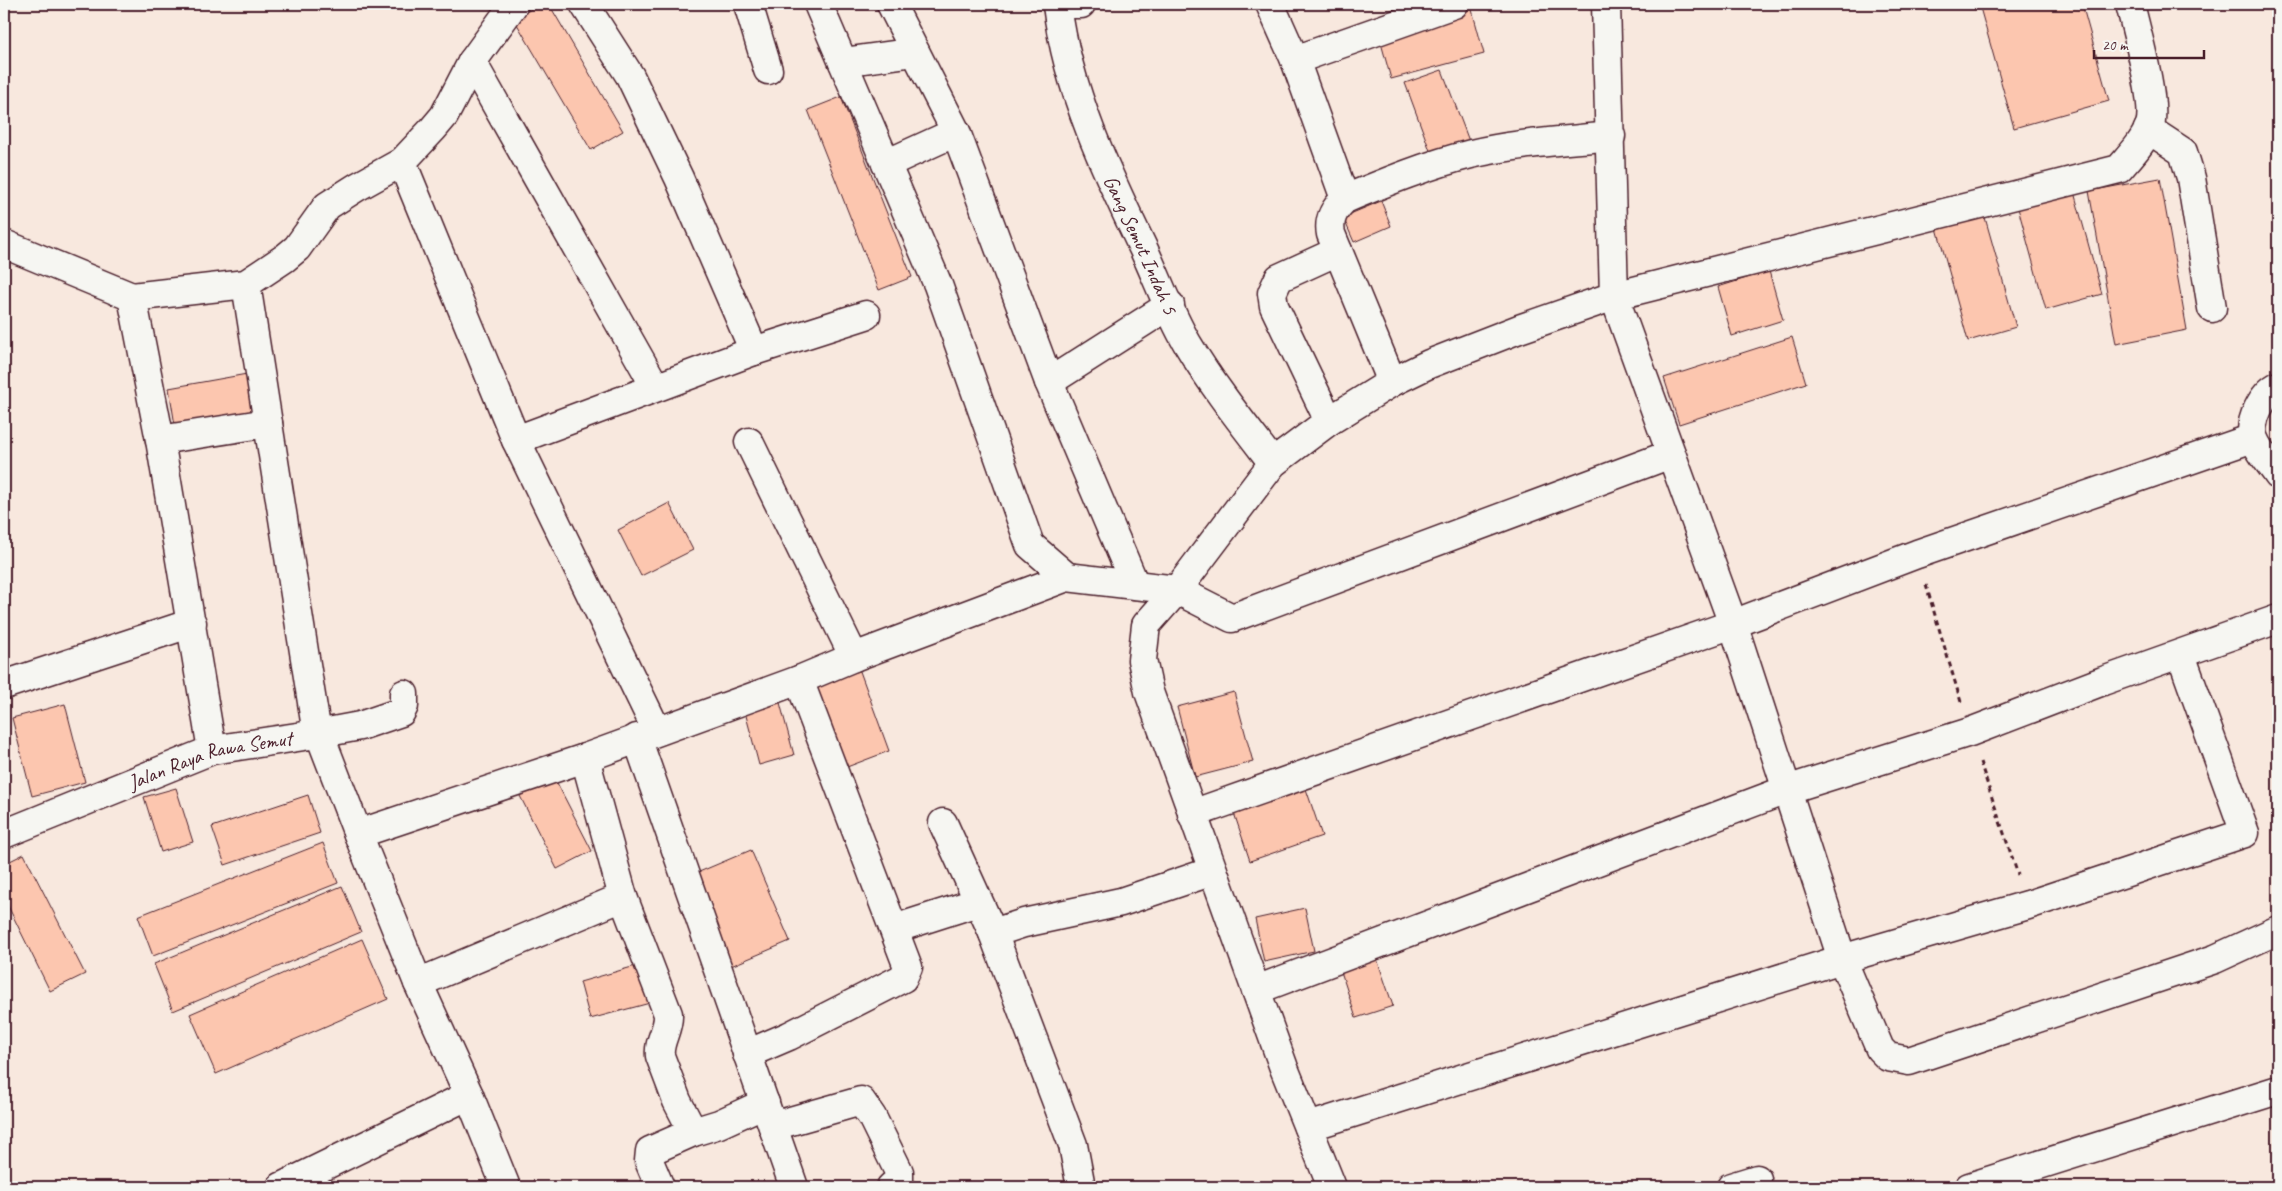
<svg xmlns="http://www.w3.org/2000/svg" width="2282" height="1191" font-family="Caveat,sans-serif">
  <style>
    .building { fill: #fcc6af; stroke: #4a1f2b }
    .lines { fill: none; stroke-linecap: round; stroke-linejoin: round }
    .minor-casing { stroke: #4a1f2b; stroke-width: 31 }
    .path { stroke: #4a1f2b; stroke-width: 3; stroke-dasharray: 5 4; stroke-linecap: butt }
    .minor { stroke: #f6f6f2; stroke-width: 28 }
    .labels { text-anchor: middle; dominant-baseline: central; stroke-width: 4; stroke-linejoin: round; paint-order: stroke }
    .street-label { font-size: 21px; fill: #4a1f2b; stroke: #f6f6f2 }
  </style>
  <rect width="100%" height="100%" fill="#f8e8de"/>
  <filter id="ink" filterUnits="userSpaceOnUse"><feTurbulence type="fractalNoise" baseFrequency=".02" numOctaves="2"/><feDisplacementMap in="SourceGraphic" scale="10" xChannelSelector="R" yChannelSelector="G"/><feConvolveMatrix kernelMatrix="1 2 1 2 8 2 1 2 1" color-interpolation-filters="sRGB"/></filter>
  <g filter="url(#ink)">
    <g class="building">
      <path d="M540 4H549L623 131 591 150 514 19Z"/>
      <path d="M1979 4H2082L2109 101 2014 128Z"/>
      <path d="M1471 6 1484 54 1391 79 1378 32Z"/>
      <path d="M1442 70 1469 141 1432 156 1405 83Z"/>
      <path d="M841 97 912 277 879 290 808 110Z"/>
      <path d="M2160 178 2187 330 2116 344 2089 191Z"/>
      <path d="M2074 192 2102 294 2046 310 2018 208Z"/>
      <path d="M1381 201 1391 226 1354 242 1343 217Z"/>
      <path d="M1984 214 2016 327 1968 341 1937 228Z"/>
      <path d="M1769 271 1783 320 1732 336 1718 287Z"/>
      <path d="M1792 337 1806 383 1679 424 1664 378Z"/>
      <path d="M247 374 256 424 177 438 169 388Z"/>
      <path d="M669 503 693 550 641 576 618 530Z"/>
      <path d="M857 663 889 751 839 770 807 682Z"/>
      <path d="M1234 692 1253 762 1195 777 1177 707Z"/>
      <path d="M779 699 794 755 759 765 744 708Z"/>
      <path d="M65 704 85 782 32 796 12 718Z"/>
      <path d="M553 775 592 851 557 869 518 792Z"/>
      <path d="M1304 783 1322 836 1250 861 1232 807Z"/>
      <path d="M176 788 193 842 161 852 144 797Z"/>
      <path d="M308 795 320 833 225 865 212 827Z"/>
      <path d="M323 843 338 883 153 956 138 916Z"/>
      <path d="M751 850 790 941 731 966 692 875Z"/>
      <path d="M24 854 85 974 50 991 4 898V864Z"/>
      <path d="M342 886 361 932 173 1011 154 964Z"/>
      <path d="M1305 908 1314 951 1264 962 1255 919Z"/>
      <path d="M362 939 388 999 216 1074 190 1014Z"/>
      <path d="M1374 950 1393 1006 1356 1018 1338 962Z"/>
      <path d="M639 965 650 1003 590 1019 580 982Z"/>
    </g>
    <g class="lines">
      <g class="minor-casing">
        <g id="minor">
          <path d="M584 4 630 76 679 178 754 351"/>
          <path d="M748 4 768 70"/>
          <path d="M818 4 938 285 1030 545 1067 577"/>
          <path d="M891 4 956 132 1049 382 1135 585"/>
          <path d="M1056 4H1081"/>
          <path d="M1270 4 1295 60 1345 199"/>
          <path d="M1606 4 1614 296 1733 624 1842 959 1880 1049 1888 1057 1909 1061 2215 959 2278 930"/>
          <path id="s1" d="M1057 5C1068 92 1106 171 1144 250 1158 280 1170 314 1187 343 1212 385 1243 424 1273 463"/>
          <path d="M1295 60 1454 4"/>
          <path d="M472 62 655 386"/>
          <path d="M843 62 915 52"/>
          <path d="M2148 129 2183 152 2191 178 2212 308"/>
          <path d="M402 162 516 440"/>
          <path d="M886 164 956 132"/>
          <path d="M4 244 132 297 160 440 212 750"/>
          <path d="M246 284 317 734 360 726 401 712 404 706V694"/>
          <path d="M132 297 246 284 285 258 297 248 327 206 357 187 402 162 433 129 444 116 472 62 514 4"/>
          <path d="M1049 382 1170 305"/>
          <path d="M1392 382 1331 234C1328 219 1334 209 1345 199 1386 182 1427 165 1471 154 1516 143 1564 141 1611 136"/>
          <path d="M2278 386C2263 393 2247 423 2254 439 2259 452 2271 464 2278 475"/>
          <path d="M1329 421 1274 306 1272 293 1279 278 1338 251"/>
          <path d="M160 440 268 423"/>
          <path d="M749 442 854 657"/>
          <path d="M4 685 192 623"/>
          <path d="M657 731 516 440 754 351 866 315"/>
          <path d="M637 738 794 1187"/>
          <path d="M585 758 623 897 668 1014C669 1030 658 1041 660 1056L677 1101 693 1132 719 1124 765 1103"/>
          <path d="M1192 814 1733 624 1917 554 2253 438"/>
          <path d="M943 823 993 933 1073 1145 1081 1187"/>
          <path id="s2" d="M4 834 212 750 317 734 321 738 358 834"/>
          <path d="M894 929 978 902"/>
          <path d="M993 933 1024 923 1121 902 1213 871"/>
          <path d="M418 983 623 897"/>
          <path d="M1256 990 1786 790 1970 732 2103 681 2278 619"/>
          <path d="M747 1054 789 1036 903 978 908 967 799 680"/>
          <path d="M773 1126 861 1101 872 1117 899 1172V1180L891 1187"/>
          <path d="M1308 1127 1842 959 2028 905 2245 833 2181 655"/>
          <path d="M281 1187 469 1095"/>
          <path d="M506 1187 469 1095 418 983 358 834 585 758 799 680 854 657 1067 577 1177 590 1232 618 1671 454"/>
          <path d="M660 1187 649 1161 650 1151 693 1132"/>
          <path d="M1332 1187 1284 1068 1149 692 1142 660 1146 625 1177 590 1273 463 1329 421 1392 382 1429 364 1519 329 1614 296 2119 169C2130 156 2144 142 2150 125 2157 103 2136 30 2130 4"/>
          <path d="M1731 1187 1757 1179"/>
          <path d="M1969 1187 2278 1090"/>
        </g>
      </g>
      <g class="path">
        <path d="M1926 585 1961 702"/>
        <path d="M1980 762 2018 875"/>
      </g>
      <use href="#minor" class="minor"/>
    </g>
  </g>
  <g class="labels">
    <g class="street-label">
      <text stroke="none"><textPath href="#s1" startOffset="255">Gang Semut Indah 5</textPath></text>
      <text stroke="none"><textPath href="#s2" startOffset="220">Jalan Raya Rawa Semut</textPath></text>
    </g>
  </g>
  <rect width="2282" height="1191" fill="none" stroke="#f6f6f2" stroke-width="20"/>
  <rect x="10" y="10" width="2262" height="1171" fill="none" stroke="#4a1f2b" stroke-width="2" filter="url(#ink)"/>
  <path d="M2094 50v8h110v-8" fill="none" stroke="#4a1f2b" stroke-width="2.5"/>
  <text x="2102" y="50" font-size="15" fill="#4a1f2b" stroke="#f6f6f2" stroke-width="4" paint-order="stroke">20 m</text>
</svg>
